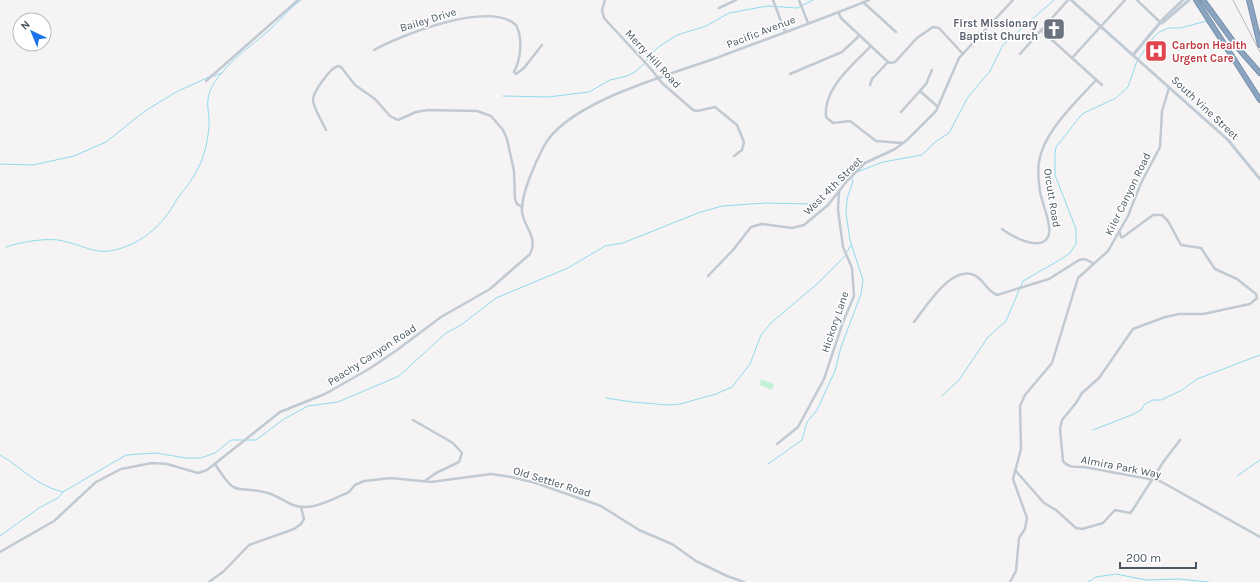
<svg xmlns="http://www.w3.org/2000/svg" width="1260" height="582" font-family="Karla,sans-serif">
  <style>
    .green { fill: #c3f1d5 }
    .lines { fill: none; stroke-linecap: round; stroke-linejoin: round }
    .stream { stroke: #90daee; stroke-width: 1 }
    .highway-casing { stroke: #7690ad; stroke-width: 6 }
    .street { stroke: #c1cad2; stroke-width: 2.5 }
    .secondary { stroke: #c1cbd6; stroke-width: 3 }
    .highway { stroke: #8ba5c1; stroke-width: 4 }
    .rail { stroke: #b5b8bd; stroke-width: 1 }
    .labels { text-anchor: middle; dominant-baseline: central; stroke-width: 3; stroke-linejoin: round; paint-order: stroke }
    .street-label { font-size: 11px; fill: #4a5661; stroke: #fff }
    .worship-label { font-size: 11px; font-weight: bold; fill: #5b616d; stroke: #fff; text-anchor: end }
    .health-label { font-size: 11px; font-weight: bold; fill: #be3a42; stroke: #fff; text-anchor: start }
  </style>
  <rect width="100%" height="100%" fill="#f5f3f3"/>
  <path class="green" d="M761 379 774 384 772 390 760 385Z"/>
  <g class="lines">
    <g class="stream">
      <path d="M1139 58 1153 38 1159 32 1169 28H1181L1206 21 1211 27"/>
      <path d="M646 61 657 48 677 35 706 26 729 13 767 6 797 8 813 0"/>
      <path d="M214 76 222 73"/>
      <path d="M503 96 548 97 589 92 610 80 627 76 635 72 644 64"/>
      <path d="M0 164 33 165 74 156 106 142 145 111 176 92 209 77"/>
      <path d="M857 172 883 162 922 155 935 142 949 133 968 97 990 71 1003 45 1054 0"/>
      <path d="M6 247C21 242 48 237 63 241 90 247 98 258 127 246 143 240 156 229 167 215 172 209 175 201 180 195 199 172 206 156 209 127 210 115 205 103 210 91 220 68 247 49 266 33 278 23 288 9 301 0"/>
      <path d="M847 252 851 245"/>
      <path d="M942 396 959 380 988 337 1006 321 1023 281 1063 258 1070 253 1076 244V229L1055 175V153L1056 147 1082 114 1116 98 1128 87 1137 61"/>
      <path d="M606 398 632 402 668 405 680 404 716 394 732 387 750 364 761 335 772 322 817 284 846 255"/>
      <path d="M1093 430 1134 414 1141 410 1145 404 1153 400H1161L1182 390 1197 379 1260 355"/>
      <path d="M246 440H256L284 419 308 406 338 402 399 376 446 333 461 325 496 298 568 268 605 246 623 243 698 213 722 206 766 203 811 204 849 174 853 173"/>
      <path d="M0 455C24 469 35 485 63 492"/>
      <path d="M768 464 802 440 807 422 817 410 835 371 841 347 861 294 863 280 850 240 846 213 847 199 853 181 850 174"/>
      <path d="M1237 476 1260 460"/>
      <path d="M0 536 39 508 58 498 63 492 126 455 156 453 186 458H201L215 453 231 440H243"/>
      <path d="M1088 582 1096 577 1116 574 1146 580 1179 579 1209 582"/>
    </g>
    <g class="highway-casing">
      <g id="highway">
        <path d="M1196 0 1260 100"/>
        <path d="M1203 0 1238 48 1260 73"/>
        <path d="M1249 0 1260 45"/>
      </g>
    </g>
    <g class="street">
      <path d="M605 0 602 10 604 18 651 69 662 83 693 110 697 111 715 107 737 125 744 142 742 150 734 156"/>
      <path d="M773 0 785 32"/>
      <path d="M799 0 808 23"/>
      <path d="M1137 0 1161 23"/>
      <path d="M863 2 896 32"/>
      <path d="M719 8 736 0"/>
      <path d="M838 12 841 18 888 62"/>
      <path d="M1041 30 1102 85"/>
      <path d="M871 46C853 65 823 88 826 117L833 123 850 121 876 141 902 143"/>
      <path d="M374 50C401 35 489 0 516 25 523 38 521 59 514 72L516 74 524 68 542 45"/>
      <path d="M1020 54 1068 0"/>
      <path d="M1072 58 1125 0"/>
      <path d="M888 62 890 63 895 62 917 38 933 27 939 28 963 54"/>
      <path d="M790 74 842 52 860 35"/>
      <path d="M206 81 298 0"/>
      <path d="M870 85 872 79 888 62"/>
      <path d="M920 91 938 107"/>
      <path d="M901 112 926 84 932 70"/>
      <path d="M326 130C322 121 315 111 313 101 312 93 330 68 338 66L341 67 355 85 375 99 390 116 398 120 416 112 428 110 477 111 491 116 503 130 507 139 514 171 515 199 517 204 522 207"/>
      <path d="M1002 229C1011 236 1040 252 1048 237 1053 227 1042 203 1040 192 1039 182 1037 171 1039 162 1043 132 1077 101 1096 80"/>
      <path d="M1120 233 1121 237H1123L1153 215H1162L1168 221 1181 245 1201 248 1215 269 1237 279 1256 294 1257 298 1250 304 1203 314H1179L1165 317 1133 329 1099 378 1082 393 1076 403 1062 420 1060 429 1063 461C1068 468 1076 467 1084 467L1160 481 1260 537"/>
      <path d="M708 276 733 250 751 227 762 224 792 228 804 225 828 205 847 181 865 163 895 149 907 140 936 111 959 58 1013 0"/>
      <path d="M914 322C926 307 951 265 974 275 984 279 986 291 997 295L1049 279 1079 260 1085 259 1093 263"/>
      <path d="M413 420 453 443 462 453 459 462 436 473 425 481"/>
      <path d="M777 444 798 427 824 379 843 322 854 296 852 268 843 247 838 210 839 191"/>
      <path d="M215 464C238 500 233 484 268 493 277 496 284 501 293 505 311 512 333 499 349 492L355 485 364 481 391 478 431 482 491 474 511 477 536 483 601 506 639 530 672 544 696 561 727 576 744 582"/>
      <path d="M1015 470 1044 503 1056 510 1076 528 1082 529 1103 523 1115 510 1130 513 1132 511 1164 461 1180 440"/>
      <path d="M0 552 54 521 96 482 121 469 152 463 167 464 198 473 207 470 280 412 325 394 369 369 397 350 441 317 490 289 530 254C539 237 523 227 522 211 521 194 536 161 544 146 568 101 673 74 719 57 769 38 820 20 869 0"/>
      <path d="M209 582 224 571 249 545 294 529 301 524 304 519 301 507"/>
      <path d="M1010 582 1016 571 1019 538 1025 529 1027 518 1013 479 1021 449 1020 406 1025 395 1052 363 1078 278 1108 251 1128 216 1141 183 1160 147 1162 111 1169 88"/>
    </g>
    <g class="secondary">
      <path d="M1071 0 1228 140 1260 179"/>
      <path d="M1162 23 1189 0"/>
      <path d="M1133 55 1164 18 1183 0"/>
    </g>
    <use href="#highway" class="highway"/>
    <path class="rail" d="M1233 0 1260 52"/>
  </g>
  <defs>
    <g id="church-square" transform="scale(1.15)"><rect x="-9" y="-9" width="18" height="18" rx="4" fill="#6b7280" stroke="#fff"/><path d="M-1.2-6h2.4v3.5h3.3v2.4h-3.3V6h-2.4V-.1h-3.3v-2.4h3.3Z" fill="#fff"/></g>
    <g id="hospital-square" transform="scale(1.15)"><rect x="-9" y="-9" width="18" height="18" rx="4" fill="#e0444e" stroke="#fff"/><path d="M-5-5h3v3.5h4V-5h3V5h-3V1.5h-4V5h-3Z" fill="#fff"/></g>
  </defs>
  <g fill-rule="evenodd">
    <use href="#church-square" x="1054" y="29"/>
    <use href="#hospital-square" x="1156" y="51"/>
  </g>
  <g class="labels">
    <g class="street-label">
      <text transform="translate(428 20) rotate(-17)">Bailey Drive</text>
      <text transform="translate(761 32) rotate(-21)">Pacific Avenue</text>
      <text transform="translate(653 59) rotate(47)">Merry Hill Road</text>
      <text transform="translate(1205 108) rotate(43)">South Vine Street</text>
      <text transform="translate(833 186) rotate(-45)">West 4th Street</text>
      <text transform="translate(1128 194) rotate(-64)">Kiler Canyon Road</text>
      <text transform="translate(1052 198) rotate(81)">Orcutt Road</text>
      <text transform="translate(835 322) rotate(-71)">Hickory Lane</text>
      <text transform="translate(372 355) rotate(-33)">Peachy Canyon Road</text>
      <text transform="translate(1121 467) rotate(11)">Almira Park Way</text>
      <text transform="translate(552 482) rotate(17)">Old Settler Road</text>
    </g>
    <g class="worship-label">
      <text x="1038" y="23">First Missionary<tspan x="1038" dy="13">Baptist Church</tspan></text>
    </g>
    <g class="health-label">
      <text x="1172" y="45">Carbon Health<tspan x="1172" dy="13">Urgent Care</tspan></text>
    </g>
  </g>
  <g transform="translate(32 32) rotate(316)"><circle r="19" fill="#ffffff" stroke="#b7bbc0"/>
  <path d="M0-3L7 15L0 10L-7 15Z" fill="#1a73e8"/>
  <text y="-6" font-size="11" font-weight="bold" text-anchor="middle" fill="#4a5661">N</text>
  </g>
  <path d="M1120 562v6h76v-6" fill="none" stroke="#4a5661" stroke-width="2"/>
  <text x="1126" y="562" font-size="12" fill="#4a5661" stroke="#ffffff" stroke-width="3" paint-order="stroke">200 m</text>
</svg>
